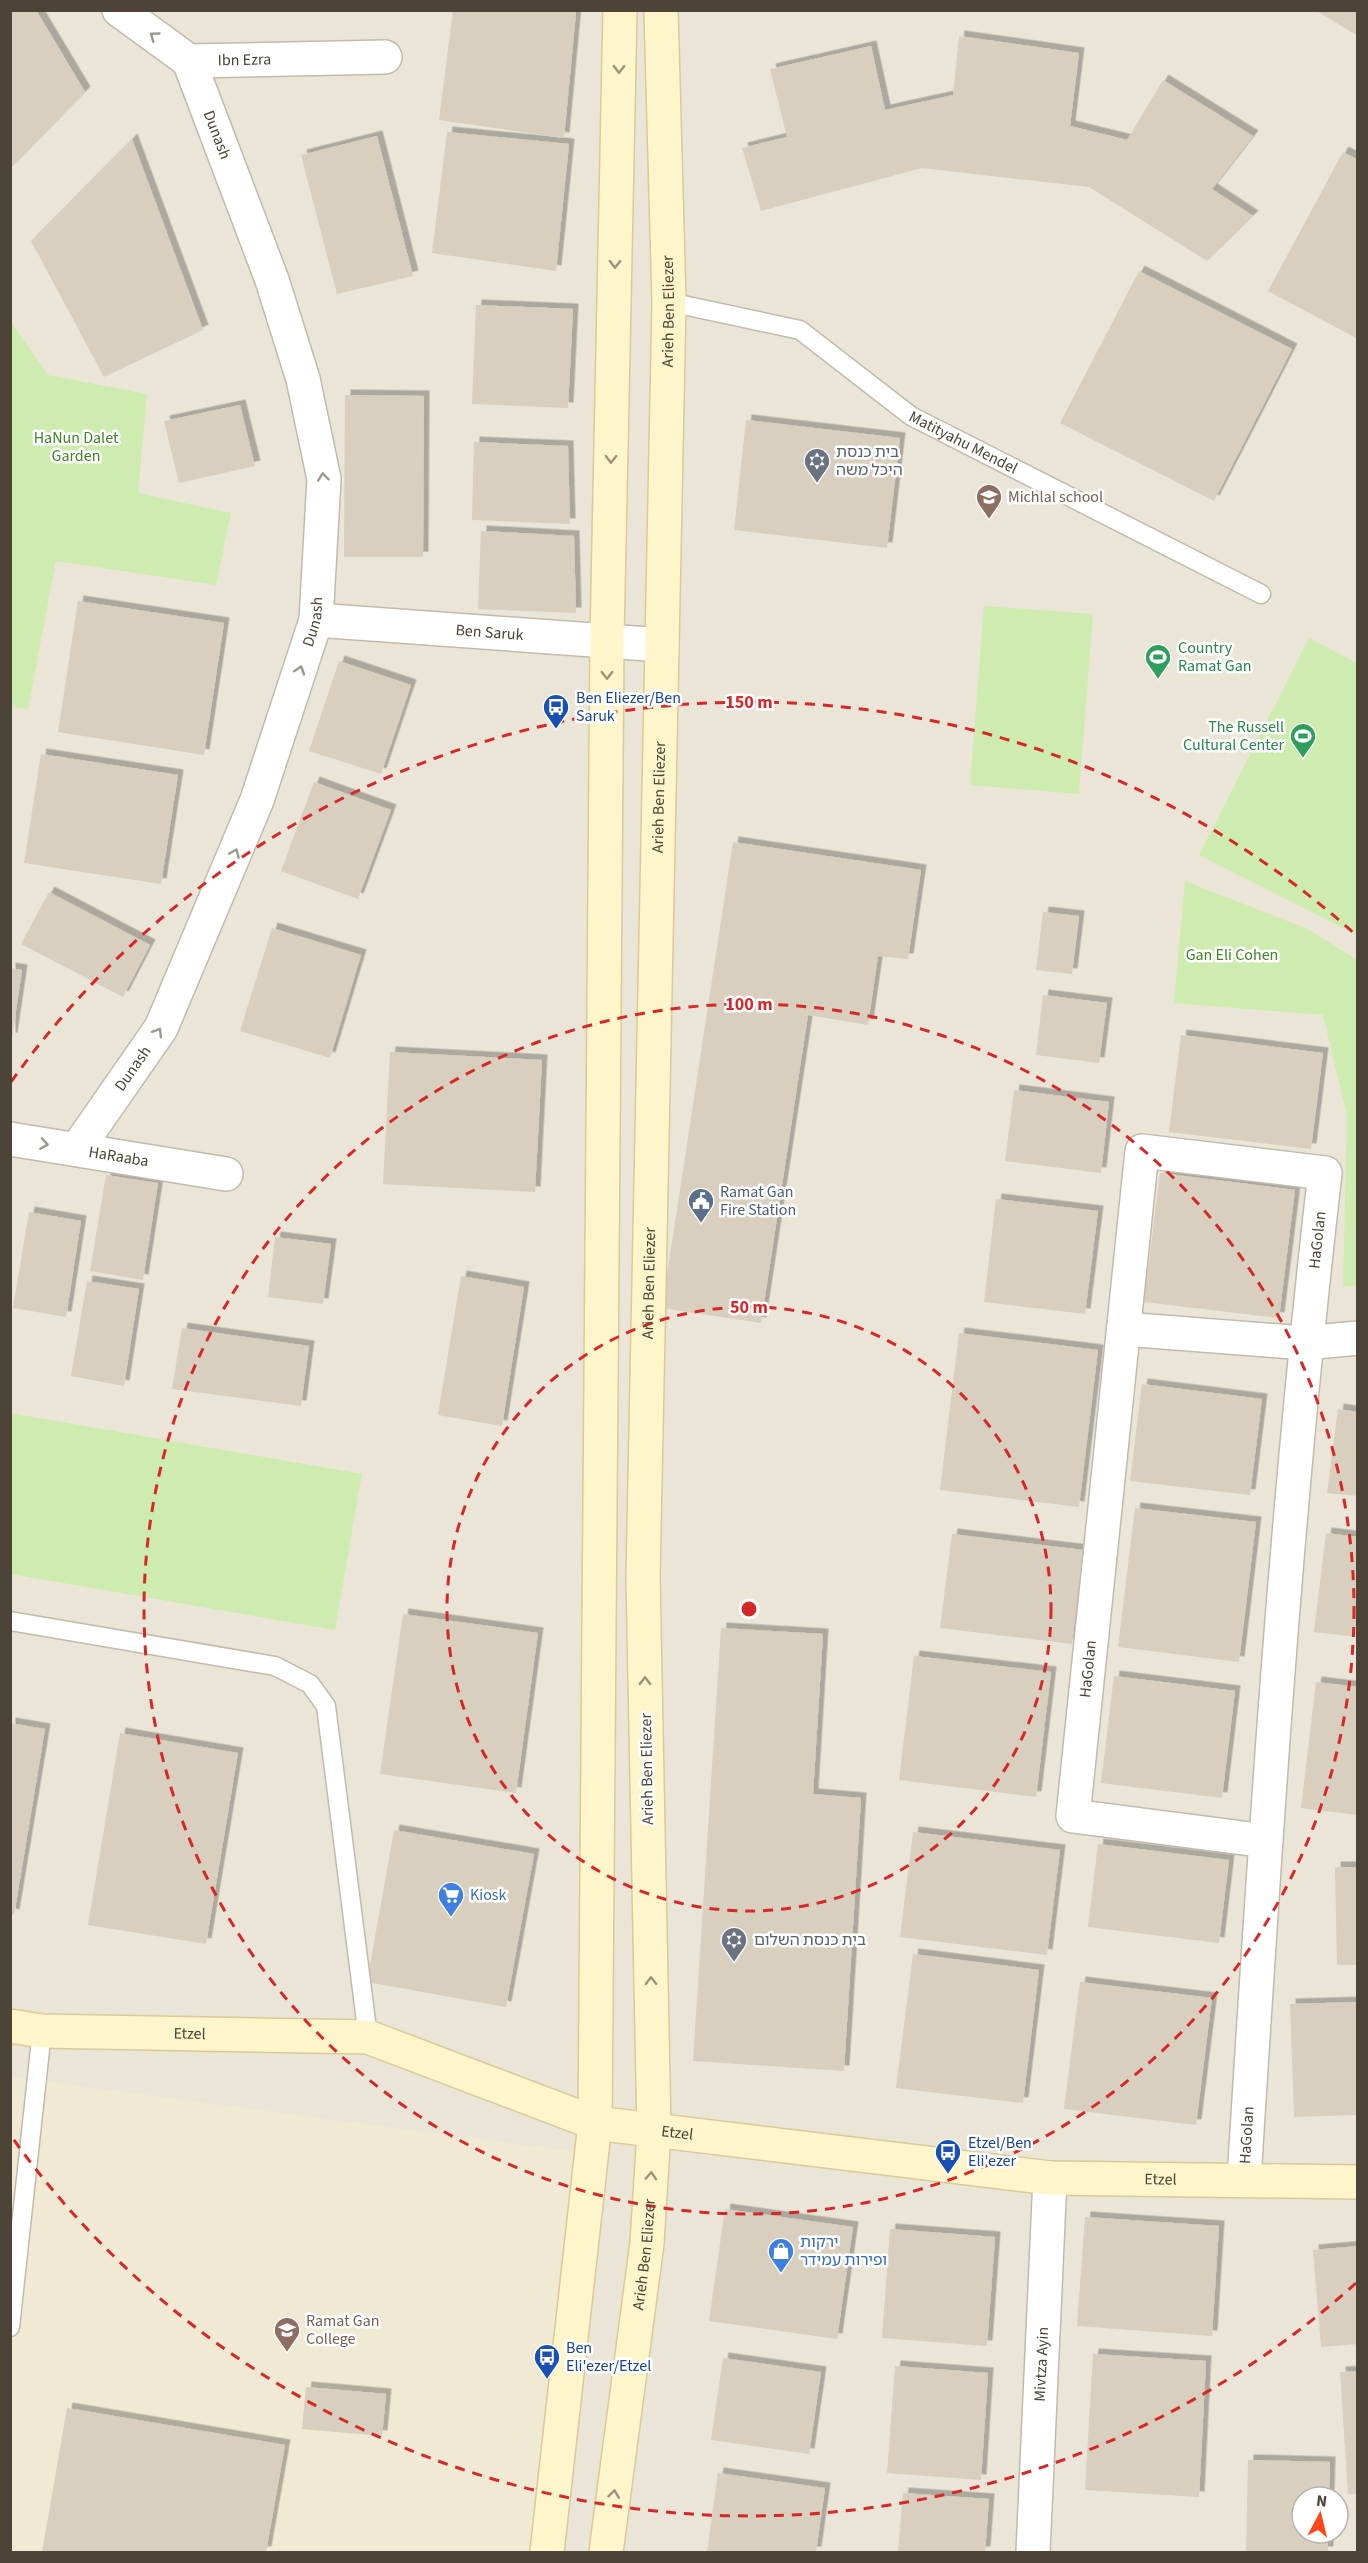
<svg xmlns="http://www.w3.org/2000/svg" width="1368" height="2563" font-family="'Source Sans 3','Noto Sans Hebrew',sans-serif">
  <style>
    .residential { fill: #eae5d7; fill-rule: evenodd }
    .education { fill: #f0e9d3 }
    .green { fill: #ceecb0 }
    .building { fill: #d8cfbe; filter: url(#shadow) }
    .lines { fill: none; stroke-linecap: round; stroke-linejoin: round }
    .lane-casing { stroke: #c2bbab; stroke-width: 21 }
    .street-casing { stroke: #c2bbab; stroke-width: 36 }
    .secondary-casing { stroke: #d9ca97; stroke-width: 36 }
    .lane { stroke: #fff; stroke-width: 18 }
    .street { stroke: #fff; stroke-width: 33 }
    .secondary { stroke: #fff5cb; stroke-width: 33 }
    .oneway { stroke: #9c9891 }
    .oneway2 { stroke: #9c947a }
    .ring { fill: none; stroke: #d62828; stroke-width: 3; stroke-dasharray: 10 8 }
    .labels { text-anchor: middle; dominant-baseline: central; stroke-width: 5; stroke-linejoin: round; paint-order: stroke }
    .street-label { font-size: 16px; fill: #4b4437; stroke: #fff }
    .park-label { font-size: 16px; fill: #438225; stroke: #fff }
    .worship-label { font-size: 16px; fill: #5b616d; stroke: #fff; text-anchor: start }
    .education-label { font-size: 16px; fill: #785e54; stroke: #fff; text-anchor: start }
    .leisure-label { font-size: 16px; fill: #27864d; stroke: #fff; text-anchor: start }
    .transit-label { font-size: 16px; fill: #164399; stroke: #fff; text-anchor: start }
    .service-label { font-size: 16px; fill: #4e5e75; stroke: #fff; text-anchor: start }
    .shop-label { font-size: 16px; fill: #366cbe; stroke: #fff; text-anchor: start }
    .centre { fill: #d62828; stroke: #fff; stroke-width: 3 }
    .ring-label { font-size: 18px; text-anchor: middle; font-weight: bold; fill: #d62828; stroke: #fff; stroke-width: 5; stroke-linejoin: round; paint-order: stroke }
  </style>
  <defs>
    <filter id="shadow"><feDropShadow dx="5.5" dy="-5.5" stdDeviation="0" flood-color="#0004"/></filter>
  </defs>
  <rect width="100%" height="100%" fill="#f6f3ea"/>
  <path class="residential" d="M11,11H1357V2552H11ZM1302,2497H1338V2533H1302Z"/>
  <path class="education" d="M11,2077L592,2154L534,2552H11Z"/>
  <g class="green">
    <path d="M10,321L48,375L147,394L138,493L231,513L216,585L56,561L28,709L10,707Z"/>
    <path d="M984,606L1093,614L1079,794L970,785Z"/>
    <path d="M1309,638L1357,663V935L1199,855Z"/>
    <path d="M1185,881L1308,929L1357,960V1286H1343L1347,1116L1323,1015L1174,1003Z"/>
    <path d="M10,1413L362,1474L335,1630L11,1574Z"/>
  </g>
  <g class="building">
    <path d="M10,10H36L85,92L10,169Z"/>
    <path d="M453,10L576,12L564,138L439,120Z"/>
    <path d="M1315,10H1358V36Z"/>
    <path d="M959,36L1079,53L1070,126L1127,140L1163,80L1253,136L1212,189L1253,216L1207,261L1089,187L922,168L761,211L742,148L787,137L770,69L871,46L885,110L953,95Z"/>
    <path d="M447,132L569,144L556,271L432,253Z"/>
    <path d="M377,136L413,276L337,294L301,155Z"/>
    <path d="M132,139L203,330L104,377L31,241Z"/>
    <path d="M1343,152L1358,160V339L1268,291Z"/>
    <path d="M1139,271L1292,349L1214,501L1060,423Z"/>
    <path d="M476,305L573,309L568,408L472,404Z"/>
    <path d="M345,395L424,396L423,557H344Z"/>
    <path d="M240,405L255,466L179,483L164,421Z"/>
    <path d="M746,420L900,438L887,548L734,530Z"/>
    <path d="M474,442L568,446L570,524L472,520Z"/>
    <path d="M481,531L574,536L576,613L478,609Z"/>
    <path d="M78,601L224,623L204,755L58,732Z"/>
    <path d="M339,661L411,685L381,774L309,751Z"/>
    <path d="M41,754L178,775L161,884L24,863Z"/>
    <path d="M314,782L391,810L358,899L281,871Z"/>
    <path d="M733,842L921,870L908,959L878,956L868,1025L808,1015L761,1323L662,1308Z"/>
    <path d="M49,892L150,945L123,997L21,944Z"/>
    <path d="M1043,912L1079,916L1072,974L1036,970Z"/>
    <path d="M272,928L361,955L330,1058L240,1031Z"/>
    <path d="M10,968L22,970L12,1038H10Z"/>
    <path d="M1043,995L1107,1003L1099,1063L1036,1055Z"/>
    <path d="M1181,1035L1323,1053L1311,1149L1169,1132Z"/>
    <path d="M390,1052L542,1060L535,1192L383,1184Z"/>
    <path d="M1014,1090L1109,1102L1101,1173L1005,1161Z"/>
    <path d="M1160,1173L1295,1190L1279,1318L1144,1302Z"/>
    <path d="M106,1175L158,1183L143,1280L90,1271Z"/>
    <path d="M996,1199L1098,1211L1085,1314L984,1302Z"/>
    <path d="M29,1212L81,1221L66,1317L13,1308Z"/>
    <path d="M275,1237L331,1244L323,1304L268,1297Z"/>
    <path d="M461,1276L524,1287L502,1426L438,1415Z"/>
    <path d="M87,1281L139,1289L124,1386L71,1376Z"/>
    <path d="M182,1328L309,1346L301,1406L172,1389Z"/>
    <path d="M959,1333L1098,1350L1079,1507L940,1490Z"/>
    <path d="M1142,1384L1262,1399L1250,1495L1130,1481Z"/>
    <path d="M1338,1409L1358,1412V1496L1327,1493Z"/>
    <path d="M1135,1508L1256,1522L1239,1662L1118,1647Z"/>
    <path d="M1326,1533L1358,1537V1637L1314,1632Z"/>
    <path d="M952,1534L1083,1550L1072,1644L940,1628Z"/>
    <path d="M403,1614L538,1633L516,1793L380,1774Z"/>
    <path d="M721,1628L823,1634L813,1794L861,1798L844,2071L693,2061Z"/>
    <path d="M914,1656L1051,1672L1036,1797L899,1780Z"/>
    <path d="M1114,1676L1235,1691L1222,1798L1101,1783Z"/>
    <path d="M1316,1682L1358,1687V1815L1301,1808Z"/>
    <path d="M10,1723L45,1729L14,1915L10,1914Z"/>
    <path d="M120,1733L238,1753L206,1944L88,1925Z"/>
    <path d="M394,1830L534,1854L506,2007L367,1982Z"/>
    <path d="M913,1832L1060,1850L1047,1955L900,1937Z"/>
    <path d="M1098,1844L1229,1860L1219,1943L1088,1927Z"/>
    <path d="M1335,1867H1358V1965H1337Z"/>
    <path d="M913,1954L1039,1970L1023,2103L896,2088Z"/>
    <path d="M1080,1982L1212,1998L1196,2125L1064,2109Z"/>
    <path d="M1358,2002V2115L1294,2117L1290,2004Z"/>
    <path d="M725,2209L853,2227L837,2339L709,2321Z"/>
    <path d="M1085,2217L1219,2226L1212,2336L1077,2326Z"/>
    <path d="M890,2229L995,2237L987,2346L882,2338Z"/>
    <path d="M1358,2246V2344L1321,2347L1313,2250Z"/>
    <path d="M1093,2354L1206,2361L1199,2497L1085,2490Z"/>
    <path d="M723,2358L821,2372L809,2454L711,2440Z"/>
    <path d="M895,2366L988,2373L981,2480L887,2473Z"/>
    <path d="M1358,2371V2494H1348L1340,2372Z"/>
    <path d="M306,2387L386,2394L382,2436L302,2429Z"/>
    <path d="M67,2408L285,2445L266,2552H42Z"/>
    <path d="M1248,2460L1330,2462L1329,2497H1302V2533H1328V2552H1246Z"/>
    <path d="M718,2473L825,2488L816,2552H707Z"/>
    <path d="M903,2493L989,2499L985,2552H898Z"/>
  </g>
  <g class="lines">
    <g class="lane-casing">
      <g id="lane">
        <path id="s1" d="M669,302L800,330L911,416L1261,594"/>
        <path d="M10,1621L275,1666L310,1684L326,1706L368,2037"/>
        <path d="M10,2327L42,2031"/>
      </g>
    </g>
    <g class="street-casing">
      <g id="street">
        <path id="s2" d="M119,10L189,61L385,57"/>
        <path id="s3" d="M316,620L662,645"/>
        <path id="s4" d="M10,1139L226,1174"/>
        <path id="s5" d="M77,1149L161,1028L257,800L316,620L324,479L303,379L272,280L189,61"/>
        <path d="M1124,1329L1305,1343L1358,1338"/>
        <path id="s6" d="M1244,2179C1265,1843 1286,1507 1325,1173L1142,1151L1073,1816L1266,1841"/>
        <path id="s7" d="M1033,2552L1050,2178"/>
      </g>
    </g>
    <g class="secondary-casing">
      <g id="secondary">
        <path id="s8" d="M10,2026L42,2031L368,2037L595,2123L1050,2178L1358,2182"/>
        <path d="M547,2552L595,2123L607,639L620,10"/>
        <path id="s9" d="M606,2552L647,2243L654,2132L643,1578L669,302L661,10"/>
      </g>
    </g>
    <use href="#lane" class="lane"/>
    <use href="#street" class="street"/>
    <use href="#secondary" class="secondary"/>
  </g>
  <defs><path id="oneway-chevron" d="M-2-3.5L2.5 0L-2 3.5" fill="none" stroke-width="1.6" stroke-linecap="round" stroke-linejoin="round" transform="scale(1.5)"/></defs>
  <g class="oneway">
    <use href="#oneway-chevron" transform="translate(154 36) rotate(-144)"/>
    <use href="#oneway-chevron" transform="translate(323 477) rotate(-96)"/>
    <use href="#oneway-chevron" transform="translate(300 670) rotate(-72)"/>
    <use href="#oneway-chevron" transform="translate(235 853) rotate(-67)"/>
    <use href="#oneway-chevron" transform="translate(158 1032) rotate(-58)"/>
    <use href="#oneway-chevron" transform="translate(44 1144) rotate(9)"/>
  </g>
  <g class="oneway2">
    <use href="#oneway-chevron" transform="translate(619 69) rotate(91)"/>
    <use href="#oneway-chevron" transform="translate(615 264) rotate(91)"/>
    <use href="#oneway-chevron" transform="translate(611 459) rotate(91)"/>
    <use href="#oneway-chevron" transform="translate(607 675) rotate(90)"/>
    <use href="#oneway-chevron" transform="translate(645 1681) rotate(-91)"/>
    <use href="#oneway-chevron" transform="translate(651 1981) rotate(-91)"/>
    <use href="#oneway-chevron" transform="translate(651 2176) rotate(-87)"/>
    <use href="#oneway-chevron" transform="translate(614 2494) rotate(-83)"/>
  </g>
  <g class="ring">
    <circle cx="749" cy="1609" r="302"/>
    <circle cx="749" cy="1609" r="605"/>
    <path d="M1356 2283A907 907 0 0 1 11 2136M11 1082A907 907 0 0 1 1356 935"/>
  </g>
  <defs>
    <g id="synagogue-pin" transform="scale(1.35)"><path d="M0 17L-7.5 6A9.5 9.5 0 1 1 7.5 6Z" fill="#6b7280" stroke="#fff"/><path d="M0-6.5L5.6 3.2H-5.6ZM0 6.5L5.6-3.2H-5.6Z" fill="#fff"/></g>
    <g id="school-pin" transform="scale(1.35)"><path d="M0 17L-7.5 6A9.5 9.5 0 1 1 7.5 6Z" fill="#8d6e63" stroke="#fff"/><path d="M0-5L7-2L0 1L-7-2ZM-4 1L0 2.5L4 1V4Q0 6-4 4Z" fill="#fff"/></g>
    <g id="stadium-pin" transform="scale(1.35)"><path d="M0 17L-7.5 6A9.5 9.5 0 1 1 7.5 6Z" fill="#2e9e5b" stroke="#fff"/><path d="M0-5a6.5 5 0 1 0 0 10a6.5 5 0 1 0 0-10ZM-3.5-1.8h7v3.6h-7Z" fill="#fff"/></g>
    <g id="bus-pin" transform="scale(1.35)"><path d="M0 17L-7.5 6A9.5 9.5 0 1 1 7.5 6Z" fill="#1a4fb4" stroke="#fff"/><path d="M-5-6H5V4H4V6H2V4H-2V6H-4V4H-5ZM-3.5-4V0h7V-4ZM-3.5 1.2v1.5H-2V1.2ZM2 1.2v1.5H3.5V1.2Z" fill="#fff"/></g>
    <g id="civic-pin" transform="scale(1.35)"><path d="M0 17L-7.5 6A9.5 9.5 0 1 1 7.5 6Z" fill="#5c6f8a" stroke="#fff"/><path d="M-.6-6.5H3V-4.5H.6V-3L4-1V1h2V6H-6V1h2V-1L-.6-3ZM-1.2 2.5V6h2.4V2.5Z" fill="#fff"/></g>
    <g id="supermarket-pin" transform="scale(1.35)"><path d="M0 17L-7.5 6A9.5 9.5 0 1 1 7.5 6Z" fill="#3f7fe0" stroke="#fff"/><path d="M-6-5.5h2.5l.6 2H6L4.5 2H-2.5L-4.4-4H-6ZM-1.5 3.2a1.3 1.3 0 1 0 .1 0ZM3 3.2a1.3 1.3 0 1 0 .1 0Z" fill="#fff"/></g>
    <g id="shop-pin" transform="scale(1.35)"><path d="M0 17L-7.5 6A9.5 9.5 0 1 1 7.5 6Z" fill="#3f7fe0" stroke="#fff"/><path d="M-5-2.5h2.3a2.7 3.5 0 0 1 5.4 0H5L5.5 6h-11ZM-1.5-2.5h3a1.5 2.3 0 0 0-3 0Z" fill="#fff"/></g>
    <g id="university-pin" transform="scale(1.35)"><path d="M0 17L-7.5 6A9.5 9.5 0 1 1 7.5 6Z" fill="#8d6e63" stroke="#fff"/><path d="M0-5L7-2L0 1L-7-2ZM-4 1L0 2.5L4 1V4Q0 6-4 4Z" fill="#fff"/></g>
  </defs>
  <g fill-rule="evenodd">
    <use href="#synagogue-pin" x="817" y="461"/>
    <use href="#school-pin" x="989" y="497"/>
    <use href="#stadium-pin" x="1158" y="657"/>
    <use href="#bus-pin" x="556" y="707"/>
    <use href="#stadium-pin" x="1303" y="736"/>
    <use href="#civic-pin" x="701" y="1201"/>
    <use href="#supermarket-pin" x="451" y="1895"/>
    <use href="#synagogue-pin" x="734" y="1940"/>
    <use href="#bus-pin" x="948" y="2152"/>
    <use href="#shop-pin" x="781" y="2251"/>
    <use href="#university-pin" x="287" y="2330"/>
    <use href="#bus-pin" x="547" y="2357"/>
  </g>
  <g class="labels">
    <g class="street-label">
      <text stroke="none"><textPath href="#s2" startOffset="142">Ibn Ezra</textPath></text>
      <text transform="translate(217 135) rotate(69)">Dunash</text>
      <text stroke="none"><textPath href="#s9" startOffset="2244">Arieh Ben Eliezer</textPath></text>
      <text stroke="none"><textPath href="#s1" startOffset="333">Matityahu Mendel</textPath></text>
      <text stroke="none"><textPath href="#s5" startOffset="582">Dunash</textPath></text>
      <text stroke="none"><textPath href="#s3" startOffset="174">Ben Saruk</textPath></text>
      <text stroke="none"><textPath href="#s9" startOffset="1758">Arieh Ben Eliezer</textPath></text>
      <text stroke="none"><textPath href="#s5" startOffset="98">Dunash</textPath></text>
      <text stroke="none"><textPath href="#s4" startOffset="110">HaRaaba</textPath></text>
      <text stroke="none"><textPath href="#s6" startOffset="942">HaGolan</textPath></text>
      <text stroke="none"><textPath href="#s9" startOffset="1272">Arieh Ben Eliezer</textPath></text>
      <text transform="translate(1088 1669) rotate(-84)">HaGolan</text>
      <text transform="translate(647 1769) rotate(-91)">Arieh Ben Eliezer</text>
      <text stroke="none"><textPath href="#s8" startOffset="180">Etzel</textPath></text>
      <text stroke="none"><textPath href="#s8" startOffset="684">Etzel</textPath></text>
      <text stroke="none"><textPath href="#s6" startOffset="44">HaGolan</textPath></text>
      <text stroke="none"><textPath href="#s8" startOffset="1170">Etzel</textPath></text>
      <text stroke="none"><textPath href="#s9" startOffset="300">Arieh Ben Eliezer</textPath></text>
      <text stroke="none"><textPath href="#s7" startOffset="188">Mivtza Ayin</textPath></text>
    </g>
    <g class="park-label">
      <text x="76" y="438">HaNun Dalet<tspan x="76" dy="18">Garden</tspan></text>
      <text x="1232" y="955">Gan Eli Cohen</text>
    </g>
    <g class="worship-label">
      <text x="836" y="452">בית כנסת<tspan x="836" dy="18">היכל משה</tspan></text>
      <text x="754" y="1940">בית כנסת השלום</text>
    </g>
    <g class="education-label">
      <text x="1008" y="497">Michlal school</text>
      <text x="306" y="2321">Ramat Gan<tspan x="306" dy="18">College</tspan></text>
    </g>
    <g class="leisure-label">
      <text x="1178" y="648">Country<tspan x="1178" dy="18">Ramat Gan</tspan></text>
      <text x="1284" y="727" text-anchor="end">The Russell<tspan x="1284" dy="18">Cultural Center</tspan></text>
    </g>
    <g class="transit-label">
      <text x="576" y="698">Ben Eliezer/Ben<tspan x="576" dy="18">Saruk</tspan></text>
      <text x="968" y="2143">Etzel/Ben<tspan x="968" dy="18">Eli'ezer</tspan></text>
      <text x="566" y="2348">Ben<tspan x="566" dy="18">Eli'ezer/Etzel</tspan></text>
    </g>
    <g class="service-label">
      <text x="720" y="1192">Ramat Gan<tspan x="720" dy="18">Fire Station</tspan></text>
    </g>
    <g class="shop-label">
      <text x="470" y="1895">Kiosk</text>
      <text x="800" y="2242">ירקות<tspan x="800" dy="18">ופירות עמידר</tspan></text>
    </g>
  </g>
  <circle cx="749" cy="1609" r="9" class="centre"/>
  <g class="ring-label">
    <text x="749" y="708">150 m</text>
    <text x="749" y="1010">100 m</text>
    <text x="749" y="1313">50 m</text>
  </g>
  <rect width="1368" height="2563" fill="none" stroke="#4b4437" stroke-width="24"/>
  <g transform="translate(1320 2515) rotate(7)"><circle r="28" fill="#ffffff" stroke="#b7b4af" stroke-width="1.5"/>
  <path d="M0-4.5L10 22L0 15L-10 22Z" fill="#ff4618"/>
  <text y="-9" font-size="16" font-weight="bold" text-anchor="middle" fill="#4b4437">N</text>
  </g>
</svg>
